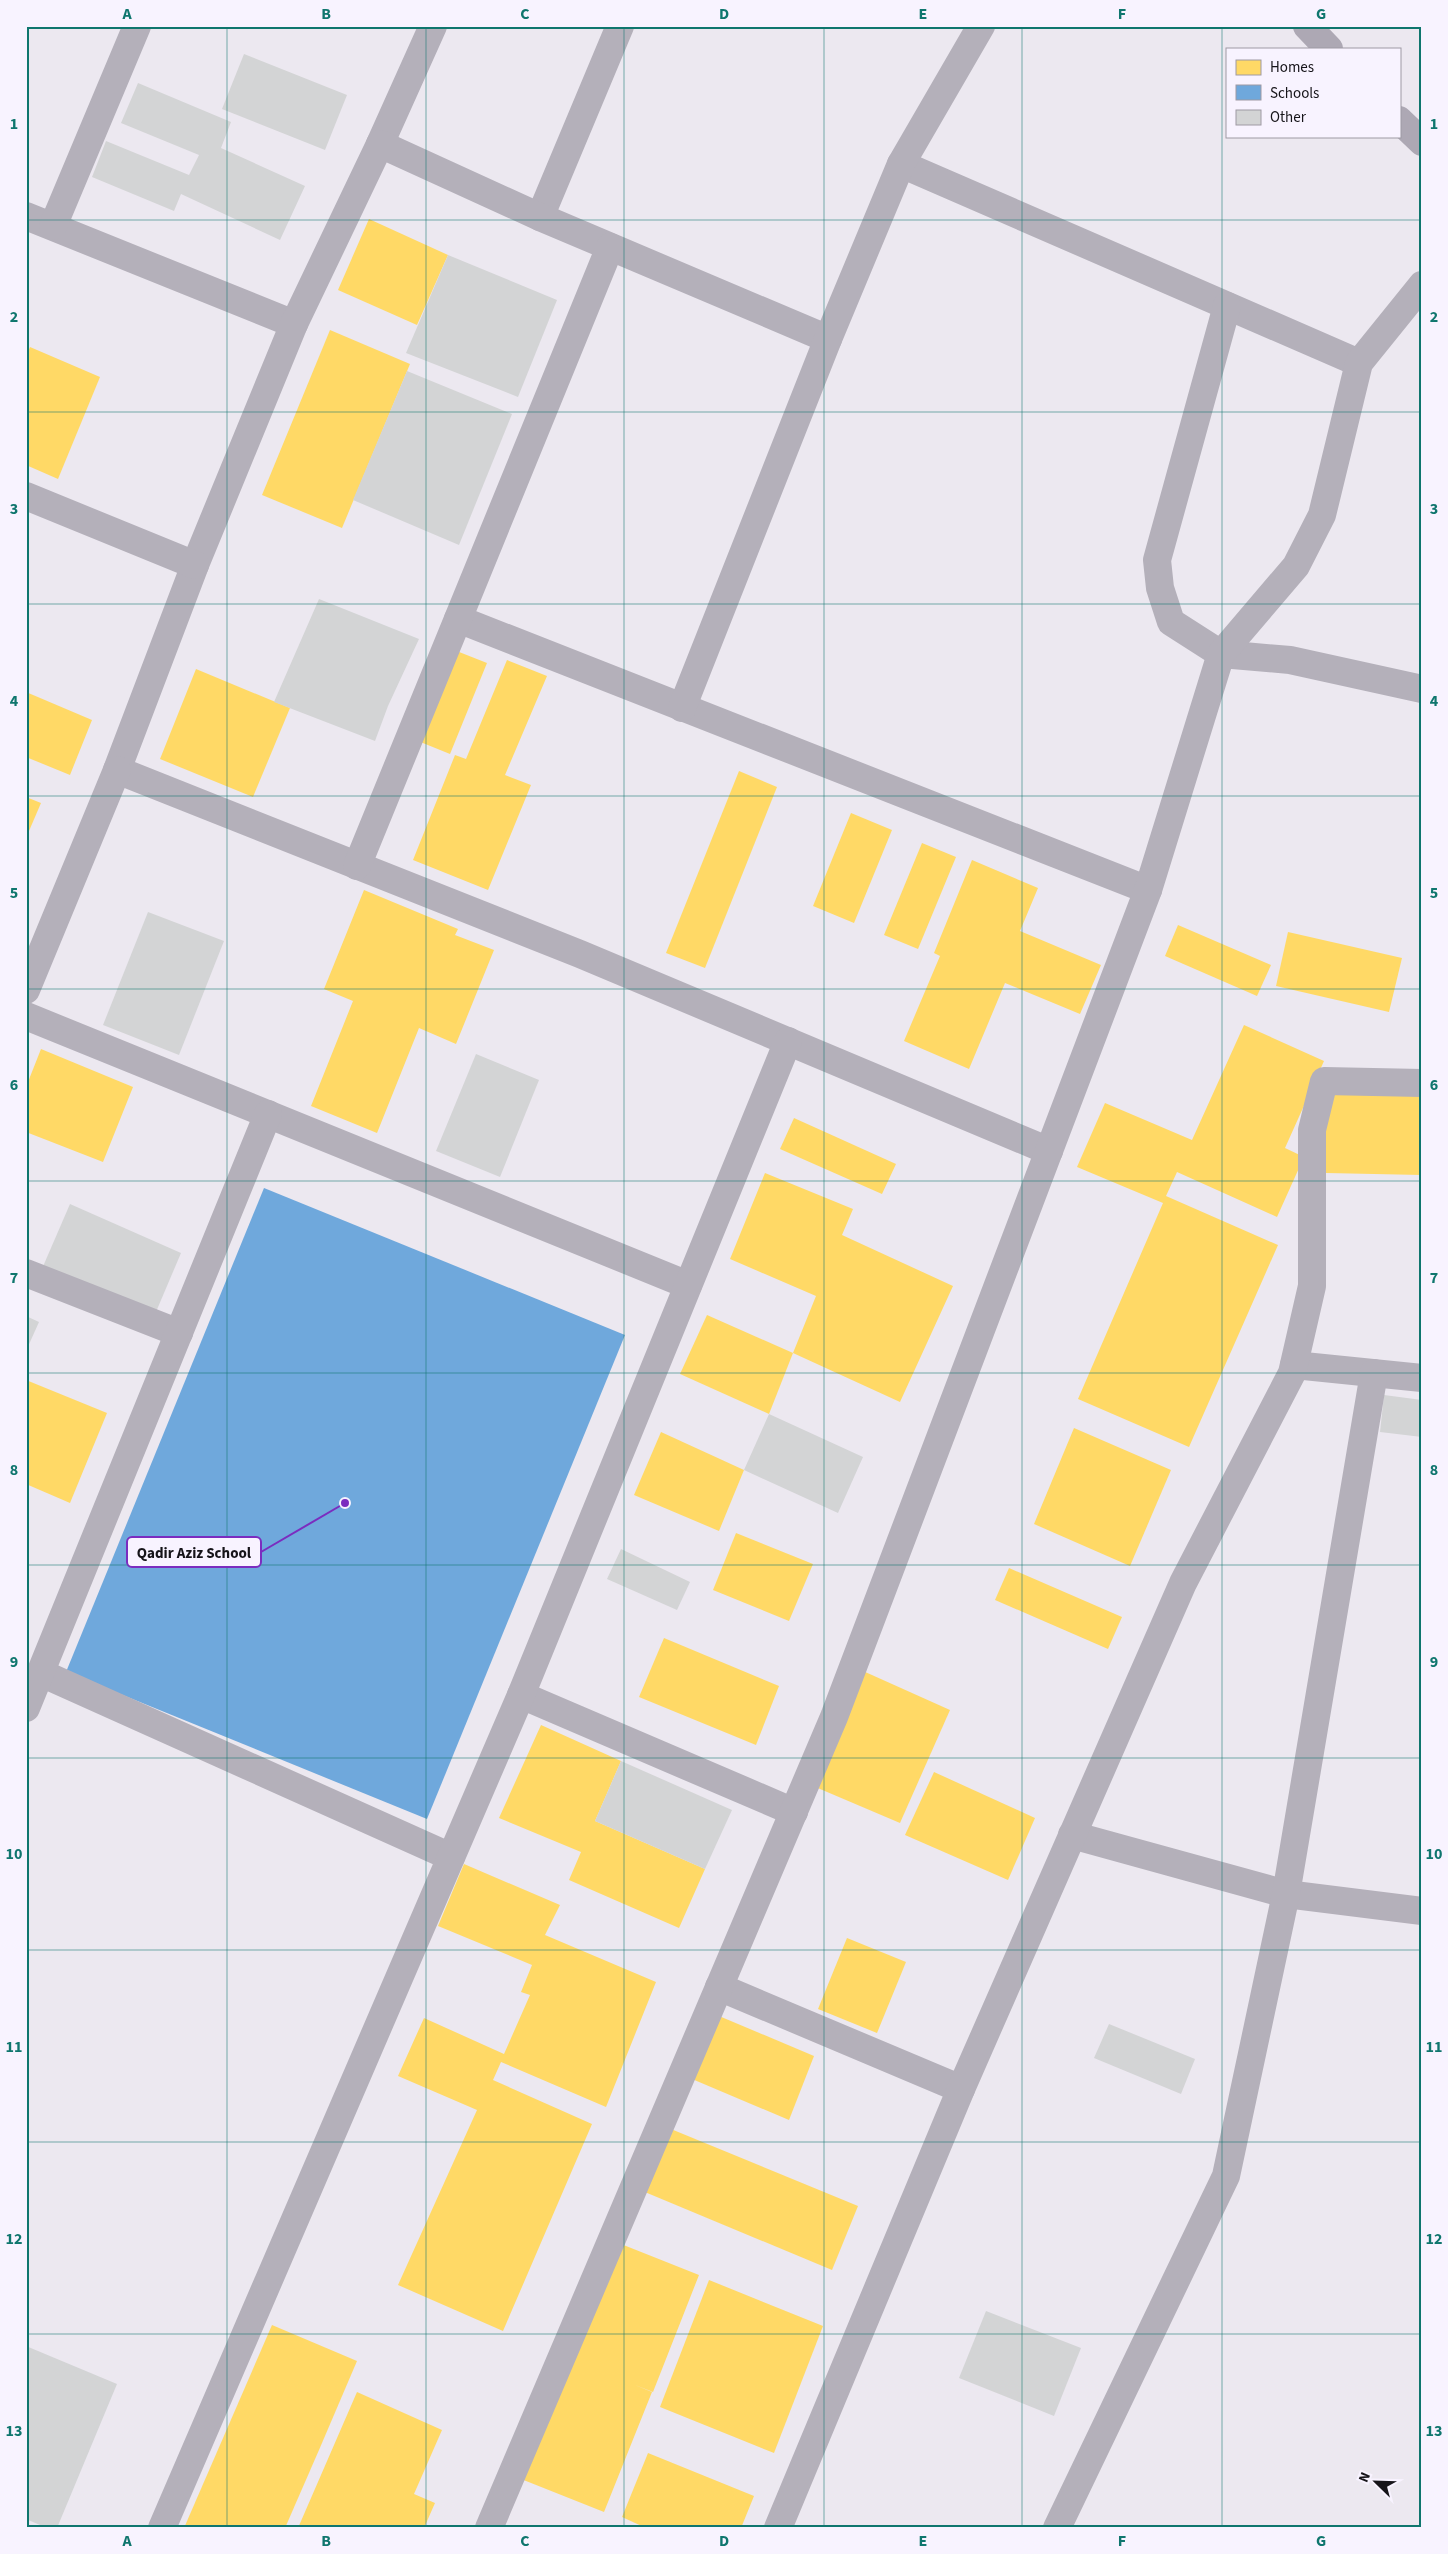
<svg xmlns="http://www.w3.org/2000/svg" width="1448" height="2554" font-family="'Source Sans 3',sans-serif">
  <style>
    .homes { fill: #ffd966 }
    .schools { fill: #6fa8dc }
    .building { fill: #d3d4d5 }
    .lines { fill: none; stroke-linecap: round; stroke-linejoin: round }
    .street { stroke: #b4b0ba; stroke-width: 28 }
    .primary { stroke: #ada8b4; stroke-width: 28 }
    .grid { fill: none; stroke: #0f766e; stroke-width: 1; stroke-opacity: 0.55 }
    .leader { fill: none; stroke: #7b2cbf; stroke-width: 2 }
    .callout-dot { fill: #7b2cbf; stroke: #f8f3ff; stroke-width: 2 }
    .callout { fill: #f8f3ff; stroke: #7b2cbf; stroke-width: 2 }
    .callout-label { font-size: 15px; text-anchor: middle; font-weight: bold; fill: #161419 }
    .neatline { fill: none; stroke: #0f766e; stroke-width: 2 }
    .grid-label { font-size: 16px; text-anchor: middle; font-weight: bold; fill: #0f766e }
  </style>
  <rect width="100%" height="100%" fill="#ece8f0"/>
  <g class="homes">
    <path d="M369,219L448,255L417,325L338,290Z"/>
    <path d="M330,330L410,364L342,528L262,495Z"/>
    <path d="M30,347L100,377L58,479L26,465V356Z"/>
    <path d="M449,648L487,663L450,754L413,739Z"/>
    <path d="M507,660L547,676L505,775L531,785L488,890L413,860L455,755L466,759Z"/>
    <path d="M196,669L290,708L253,797L160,759Z"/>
    <path d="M26,692L92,720L70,775L26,757Z"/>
    <path d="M739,771L777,787L705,968L666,953Z"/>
    <path d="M26,797L41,803L26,838Z"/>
    <path d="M851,813L892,830L854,923L813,906Z"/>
    <path d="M922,843L956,857L918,949L884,935Z"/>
    <path d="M972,860L1038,888L1020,931L1101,965L1080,1014L1005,983L969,1069L904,1041L940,956L934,953Z"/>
    <path d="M364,890L458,929L455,935L494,950L456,1044L419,1028L377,1133L311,1106L353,1001L324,989Z"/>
    <path d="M1178,925L1271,965L1257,996L1165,956Z"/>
    <path d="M1288,932L1402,958L1389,1012L1276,986Z"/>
    <path d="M1244,1025L1324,1061L1285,1148L1304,1157L1277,1217L1177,1172L1166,1196L1278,1245L1189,1447L1078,1399L1163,1203L1077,1167L1105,1103L1192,1140Z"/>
    <path d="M41,1049L133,1087L103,1162L26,1132V1087Z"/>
    <path d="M1326,1095H1422V1175L1326,1173Z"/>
    <path d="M794,1118L896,1164L882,1194L780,1149Z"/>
    <path d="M765,1173L853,1209L842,1235L953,1286L900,1402L793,1353L816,1296L730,1259Z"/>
    <path d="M707,1315L793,1353L769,1414L680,1374Z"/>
    <path d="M26,1380L107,1413L70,1503L26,1484Z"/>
    <path d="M1074,1428L1171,1470L1130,1566L1034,1524Z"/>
    <path d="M661,1432L744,1470L719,1531L634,1495Z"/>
    <path d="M736,1533L813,1564L789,1621L713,1590Z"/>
    <path d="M1009,1568L1122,1617L1108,1649L995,1600Z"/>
    <path d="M664,1638L779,1686L756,1745L639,1697Z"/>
    <path d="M863,1671L950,1710L900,1823L813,1786Z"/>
    <path d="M541,1725L621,1761L595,1821L705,1869L679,1928L569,1880L581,1852L499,1818Z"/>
    <path d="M934,1772L1035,1818L1008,1880L905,1835Z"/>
    <path d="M464,1864L560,1905L545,1935L656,1982L606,2107L501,2062L493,2080L592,2124L503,2331L398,2285L477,2110L398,2076L424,2018L504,2054L530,1995L521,1992L532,1965L438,1926Z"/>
    <path d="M847,1938L906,1962L877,2033L818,2009Z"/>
    <path d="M719,2016L814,2056L789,2120L692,2079Z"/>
    <path d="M666,2127L858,2206L832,2270L640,2190Z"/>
    <path d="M616,2242L699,2275L653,2392L635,2385L652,2392L604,2512L521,2479Z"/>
    <path d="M709,2280L823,2326L774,2453L660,2407Z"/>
    <path d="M272,2325L357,2361L319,2450L285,2528H184Z"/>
    <path d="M357,2392L442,2430L414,2494L435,2503L424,2528H298Z"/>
    <path d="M648,2453L754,2496L741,2528H646L622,2517Z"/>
  </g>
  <path class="schools" d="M264,1188L625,1335L427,1819L66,1672Z"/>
  <g class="building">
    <path d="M244,54L347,95L325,150L222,109Z"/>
    <path d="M138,83L231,122L221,148L305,186L280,240L181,194L174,211L92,177L106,141L189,175L199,155L121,123Z"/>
    <path d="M448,255L557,300L518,397L406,353Z"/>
    <path d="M407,371L512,414L459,545L353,500Z"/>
    <path d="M319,599L419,639L388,706L375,741L274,702Z"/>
    <path d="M148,912L224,941L179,1055L103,1025Z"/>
    <path d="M476,1054L539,1080L500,1177L436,1151Z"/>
    <path d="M70,1204L181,1253L150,1326L38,1278Z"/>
    <path d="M26,1316L39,1322L26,1351Z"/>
    <path d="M1384,1395L1422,1400V1437L1380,1432Z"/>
    <path d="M769,1414L863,1457L838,1513L744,1470Z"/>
    <path d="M621,1549L690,1582L677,1610L607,1579Z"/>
    <path d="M621,1761L732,1810L705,1869L595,1821Z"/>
    <path d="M1109,2024L1195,2059L1181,2094L1094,2058Z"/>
    <path d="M986,2311L1081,2348L1054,2416L959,2378Z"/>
    <path d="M26,2346L117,2384L57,2528H47L26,2519Z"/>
  </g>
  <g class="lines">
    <g class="street">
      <path d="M380,144L433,26"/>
      <path d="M901,164L1359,363"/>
      <path d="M26,216L294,324"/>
      <path d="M540,217L620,26"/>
      <path d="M53,226L137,26"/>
      <path d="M1227,306L1157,560L1160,588L1171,622L1221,654L1290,660L1422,689"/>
      <path d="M828,339L540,217L380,144L294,324L195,565L117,770L580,954L1049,1151"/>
      <path d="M26,496L195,565"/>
      <path d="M458,619L1148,890"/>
      <path d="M682,708L828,339L901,164L981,26"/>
      <path d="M357,866L610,247"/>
      <path d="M26,990L117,770"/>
      <path d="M26,1016L688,1285"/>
      <path d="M26,1273L179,1333"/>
      <path d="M1294,1365L1422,1378"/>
      <path d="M41,1673L451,1857"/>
      <path d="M521,1695L794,1812"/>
      <path d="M26,1708L268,1114"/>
      <path d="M1072,1835L1286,1894L1422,1911"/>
      <path d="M719,1987L961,2089"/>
      <path d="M162,2528L521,1695L788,1041"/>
      <path d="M489,2528L834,1717L1148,890L1221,654L1296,566L1322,515L1359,363L1422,285"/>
      <path d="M778,2528L961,2089L1183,1583L1292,1373L1312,1286V1130L1324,1081L1422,1083"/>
      <path d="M1057,2528L1226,2176L1286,1894L1374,1373"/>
    </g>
    <g class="primary">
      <path d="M1307,26L1329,49"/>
      <path d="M1399,120L1422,142"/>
    </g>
  </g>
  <path class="grid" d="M227,26V2528M426,26V2528M624,26V2528M824,26V2528M1022,26V2528M1222,26V2528M26,220H1422M26,412H1422M26,604H1422M26,796H1422M26,989H1422M26,1181H1422M26,1373H1422M26,1565H1422M26,1758H1422M26,1950H1422M26,2142H1422M26,2334H1422"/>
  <path class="leader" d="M345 1503L261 1552"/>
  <circle class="callout-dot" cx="345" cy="1503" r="5"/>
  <rect class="callout" x="127" y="1537" width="134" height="30" rx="5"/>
  <g class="callout-label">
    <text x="194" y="1558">Qadir Aziz School</text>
  </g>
  <rect width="1448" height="2554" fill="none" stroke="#f8f3ff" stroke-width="55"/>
  <rect x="1226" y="48" width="175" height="90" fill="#f8f3ff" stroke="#9e9aa3"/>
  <rect x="1236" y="60" width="25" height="15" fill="#ffd966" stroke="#9e9aa3"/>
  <text x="1270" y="72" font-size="15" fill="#161419">Homes</text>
  <rect x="1236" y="85" width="25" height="15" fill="#6fa8dc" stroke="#9e9aa3"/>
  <text x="1270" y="98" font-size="15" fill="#161419">Schools</text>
  <rect x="1236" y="110" width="25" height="15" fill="#d3d4d5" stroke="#9e9aa3"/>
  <text x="1270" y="122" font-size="15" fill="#161419">Other</text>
  <g transform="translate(1376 2482) rotate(293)" stroke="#f8f3ff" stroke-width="4" paint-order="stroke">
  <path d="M0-4L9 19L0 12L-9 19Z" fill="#161419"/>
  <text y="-8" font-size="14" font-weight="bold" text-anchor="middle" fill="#161419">N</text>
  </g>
  <rect x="28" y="28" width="1392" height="2498" class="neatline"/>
  <g class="grid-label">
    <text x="127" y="19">A</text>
    <text x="326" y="19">B</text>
    <text x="525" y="19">C</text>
    <text x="724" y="19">D</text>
    <text x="923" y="19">E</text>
    <text x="1122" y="19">F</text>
    <text x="1321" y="19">G</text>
    <text x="14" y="129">1</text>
    <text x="1434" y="129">1</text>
    <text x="14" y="322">2</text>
    <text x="1434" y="322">2</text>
    <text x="14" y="514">3</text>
    <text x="1434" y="514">3</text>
    <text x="14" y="706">4</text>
    <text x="1434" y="706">4</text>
    <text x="14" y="898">5</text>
    <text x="1434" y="898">5</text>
    <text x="14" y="1090">6</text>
    <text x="1434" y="1090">6</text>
    <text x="14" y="1283">7</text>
    <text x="1434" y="1283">7</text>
    <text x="14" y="1475">8</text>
    <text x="1434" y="1475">8</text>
    <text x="14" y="1667">9</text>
    <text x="1434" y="1667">9</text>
    <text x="14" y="1859">10</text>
    <text x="1434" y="1859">10</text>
    <text x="14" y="2052">11</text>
    <text x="1434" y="2052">11</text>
    <text x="14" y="2244">12</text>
    <text x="1434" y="2244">12</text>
    <text x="14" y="2436">13</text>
    <text x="1434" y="2436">13</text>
    <text x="127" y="2546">A</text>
    <text x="326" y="2546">B</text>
    <text x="525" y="2546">C</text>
    <text x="724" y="2546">D</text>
    <text x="923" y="2546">E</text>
    <text x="1122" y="2546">F</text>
    <text x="1321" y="2546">G</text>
  </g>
</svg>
